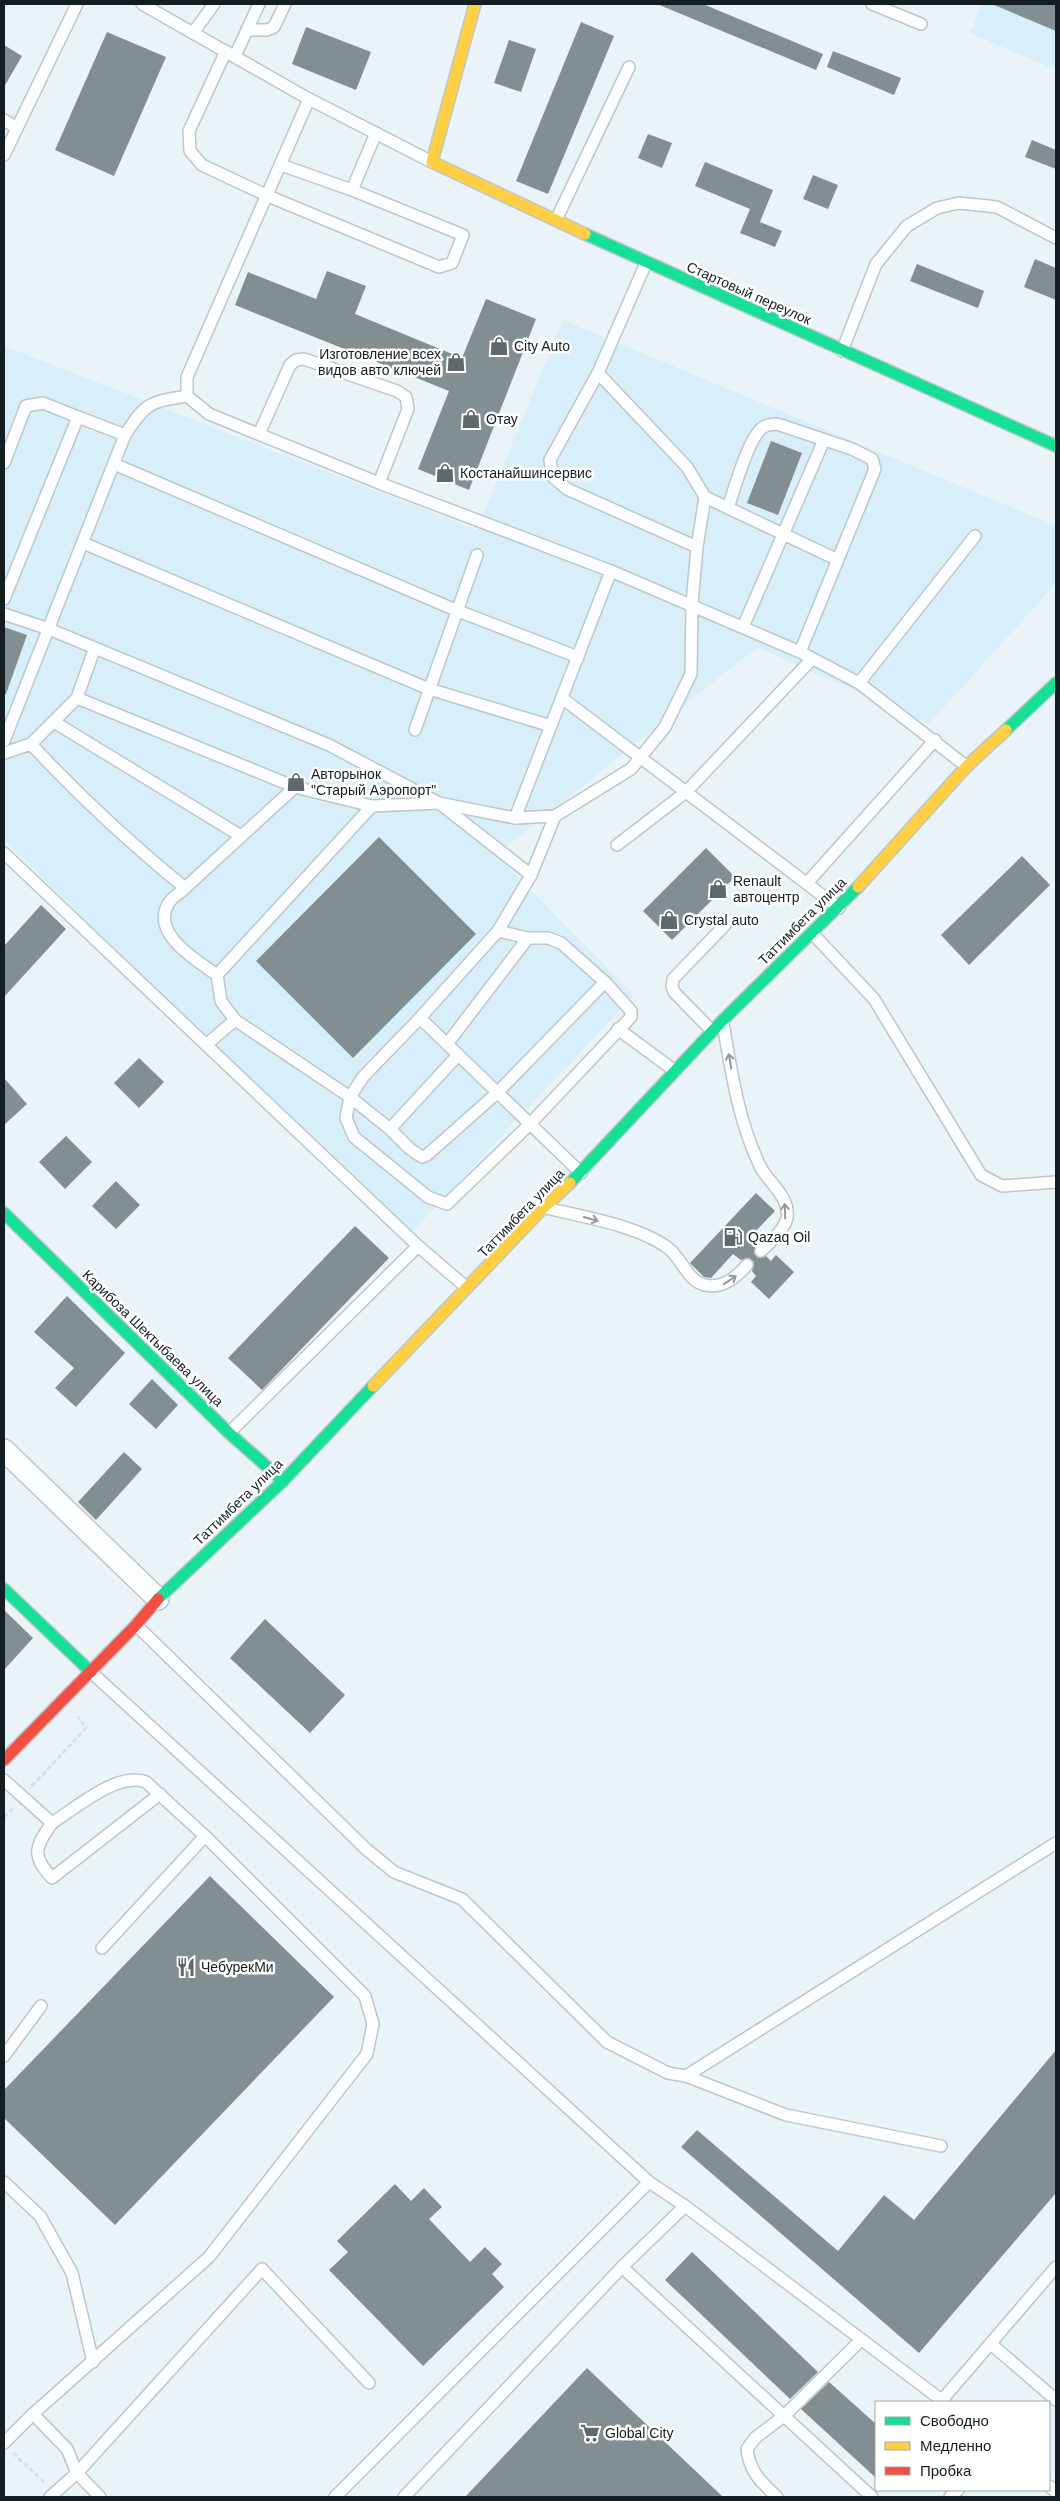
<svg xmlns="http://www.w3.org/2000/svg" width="1060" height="2501" font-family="Arial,sans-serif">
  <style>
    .built { fill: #d8effa }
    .building { fill: #828f92 }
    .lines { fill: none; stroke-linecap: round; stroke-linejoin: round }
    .lane-casing { stroke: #bdc6ca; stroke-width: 14 }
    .street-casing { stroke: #bdc6ca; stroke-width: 24 }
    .fast-casing { stroke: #bdc6ca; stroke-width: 14 }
    .slow-casing { stroke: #bdc6ca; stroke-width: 14 }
    .jam-casing { stroke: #bdc6ca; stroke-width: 14 }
    .path { stroke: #dcdfe0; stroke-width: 3; stroke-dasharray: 5 2.5; stroke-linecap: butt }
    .lane { stroke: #fcfdfe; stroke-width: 11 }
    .street { stroke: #fcfdfe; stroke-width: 21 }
    .fast { stroke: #16e098; stroke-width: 11 }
    .slow { stroke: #ffcf43; stroke-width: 11 }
    .jam { stroke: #f24e42; stroke-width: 11 }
    .oneway { stroke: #94989b }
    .labels { text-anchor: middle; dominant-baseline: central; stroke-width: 5; stroke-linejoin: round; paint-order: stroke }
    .street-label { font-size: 14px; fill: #141d22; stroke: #fff }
    .poi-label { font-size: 14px; fill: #141d22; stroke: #fff; text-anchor: start }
  </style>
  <rect width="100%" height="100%" fill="#eaf3f7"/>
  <g class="built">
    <path d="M982,4H1056V70L970,33Z"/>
    <path d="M563,320L1056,526V583L929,724L757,647L496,855L634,995L408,1236L4,840V346L477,530Z"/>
  </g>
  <g class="building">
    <path d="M657,4H703L823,54L816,70Z"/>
    <path d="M992,4H1056V31Z"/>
    <path d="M581,22L614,36L548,194L516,181Z"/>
    <path d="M306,27L371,52L356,90L292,64Z"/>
    <path d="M107,32L166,57L114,176L55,150Z"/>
    <path d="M509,40L536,49L521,92L494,83Z"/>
    <path d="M4,45L22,56L4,87Z"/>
    <path d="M833,51L901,78L894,95L827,67Z"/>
    <path d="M648,134L672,143L662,168L638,158Z"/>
    <path d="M1032,140L1056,150V169L1025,157Z"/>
    <path d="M705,162L773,190L760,222L782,231L775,247L740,233L750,209L695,186Z"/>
    <path d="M813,175L838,185L828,209L803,199Z"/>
    <path d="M1035,259L1056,268V300L1024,287Z"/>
    <path d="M917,264L984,291L978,308L910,281Z"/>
    <path d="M327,271L366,286L355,314L462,358L486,299L536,319L469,490L418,469L449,391L235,305L248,272L316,299Z"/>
    <path d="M771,441L802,453L778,515L747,503Z"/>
    <path d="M4,627L27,635L6,694H4Z"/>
    <path d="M379,837L476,934L353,1058L256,961Z"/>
    <path d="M706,848L735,877L672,940L643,911Z"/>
    <path d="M1022,856L1050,885L969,965L941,935Z"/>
    <path d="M41,905L66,929L4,997V946Z"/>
    <path d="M139,1058L164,1082L139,1108L114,1083Z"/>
    <path d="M4,1078L27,1104L4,1125Z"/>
    <path d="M66,1136L92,1162L65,1189L39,1162Z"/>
    <path d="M116,1181L140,1205L116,1229L92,1206Z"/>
    <path d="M756,1193L775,1211L748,1239L756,1246L754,1253L758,1258L766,1256L771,1261L776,1255L794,1272L769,1299L751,1282L756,1276L752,1271L754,1262L749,1258L741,1260L733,1254L711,1278L704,1277L690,1263Z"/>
    <path d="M355,1226L389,1258L262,1390L228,1358Z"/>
    <path d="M67,1296L125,1353L76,1407L55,1388L74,1368L34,1332Z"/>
    <path d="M152,1379L178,1405L156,1429L129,1404Z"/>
    <path d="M124,1452L142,1469L96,1520L78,1502Z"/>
    <path d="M4,1610L33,1638L4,1670Z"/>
    <path d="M265,1619L345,1695L310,1733L230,1658Z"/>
    <path d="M210,1876L334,1997L115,2225L4,2118V2090Z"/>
    <path d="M1056,2050V2193L919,2353L681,2147L697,2130L838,2251L884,2195L914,2220Z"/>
    <path d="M395,2184L411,2201L424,2188L442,2207L429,2219L470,2262L485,2247L502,2264L492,2274L504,2287L423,2366L329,2270L348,2252L337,2241Z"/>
    <path d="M692,2252L818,2372L790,2399L665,2280Z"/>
    <path d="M587,2368L723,2497H465Z"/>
    <path d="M829,2382L876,2424V2478L801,2409Z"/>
  </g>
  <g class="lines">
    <g class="lane-casing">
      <g id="lane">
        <path d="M142,4L309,99L432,162"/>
        <path d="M872,4L921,24"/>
        <path d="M247,30H267L274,27L285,4"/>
        <path d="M193,33L214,4"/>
        <path d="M226,51L189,131L190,151L202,165L268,196L439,267L452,263L463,235L352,190L281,165"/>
        <path d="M235,56L259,4"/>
        <path d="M309,99L187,377V396L209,414L379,483L611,571L800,652L859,683L966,766"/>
        <path d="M4,120L17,128"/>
        <path d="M4,155L77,4"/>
        <path d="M352,190L376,133"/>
        <path d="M556,220L629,67"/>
        <path d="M842,351L876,264L907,226L937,208L959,203L997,207L1056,238"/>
        <path d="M598,373L550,460L553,477L567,489L697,547"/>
        <path d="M259,434L290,365L296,360L304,359L397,391L406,397L408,409L379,483"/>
        <path d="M4,463L26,406L43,403L78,417"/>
        <path d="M114,464L458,611L578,657"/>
        <path d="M705,497L838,560"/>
        <path d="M728,508C734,490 748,439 762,428C766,425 772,424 777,424L852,449L872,459L875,469L800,652"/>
        <path d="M83,543L429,689L551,726"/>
        <path d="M4,599L78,417L125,435C146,402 150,402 187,396"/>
        <path d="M4,614L49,629L329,745L439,803L531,875"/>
        <path d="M743,627L824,440"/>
        <path d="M859,683L975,536"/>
        <path d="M77,698L295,787L372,806L439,803L515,818L555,816L631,769L665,727L691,674L692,604L697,547L705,497L687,467L598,373L646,263"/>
        <path d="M562,698L839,908"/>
        <path d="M54,722L241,836"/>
        <path d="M415,730L477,555"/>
        <path d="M4,741L125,435"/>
        <path d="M31,744L77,698L94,650"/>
        <path d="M4,753L31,744C79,796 130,843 185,888C180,893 171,898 168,904C151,935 198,961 217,975L221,1001L235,1020L350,1097L363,1077L420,1018L498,931L531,875L555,816"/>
        <path d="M515,818L611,571"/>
        <path d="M617,845L686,792L812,659"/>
        <path d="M4,853L418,1246L467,1288"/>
        <path d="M807,883L935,740"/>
        <path d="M185,888L295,787"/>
        <path d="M813,934L874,999L981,1175L1002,1186L1056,1182"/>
        <path d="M217,975L372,806"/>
        <path d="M420,1018L581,1173"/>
        <path d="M723,1023C731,1071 739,1124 761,1168C770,1184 790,1197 787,1218C784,1230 770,1243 761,1251"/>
        <path d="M618,1029L675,1071"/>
        <path d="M712,1031L674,992L672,987L673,979L725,925"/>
        <path d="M207,1044L235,1020"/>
        <path d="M447,1044L528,938"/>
        <path d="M458,1055L390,1129L350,1097L346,1118L354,1137L428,1197L447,1204L530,1124L631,1017V1011L605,982L561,943L548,938H528L498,931"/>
        <path d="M390,1129L410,1149L422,1157L427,1155L497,1093L605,982"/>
        <path d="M546,1208C581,1216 639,1226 668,1248C681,1257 688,1282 705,1285C722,1289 736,1278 747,1265"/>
        <path d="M229,1433L418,1246"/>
        <path d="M136,1625L366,1849L394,1872L462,1899L607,2042L668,2073L686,2076L1056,1843"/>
        <path d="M91,1672L649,2182L685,2206L944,2402"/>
        <path d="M4,1780L52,1823C76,1808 118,1771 146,1782L205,1836L365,1996L373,2024L367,2054L209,2257L33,2414L4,2443"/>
        <path d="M52,1823C35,1847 31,1855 52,1878L160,1794"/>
        <path d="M102,1948L205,1836"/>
        <path d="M4,2056L41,2006"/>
        <path d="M686,2076L786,2115L941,2146"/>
        <path d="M4,2182L40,2216L72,2273L93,2362"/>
        <path d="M622,2267L872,2497"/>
        <path d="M991,2344L1056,2400"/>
        <path d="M942,2400L1056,2267"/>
        <path d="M33,2414L67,2449L77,2473L100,2497"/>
        <path d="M1049,2486L1056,2492"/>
        <path d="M50,2497L77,2473L262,2269L369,2383"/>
        <path d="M335,2497L649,2182"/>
        <path d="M404,2497L622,2267L685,2206"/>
        <path d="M777,2497C761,2482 749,2471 747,2449L755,2438L784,2416L860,2341"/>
        <path d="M950,2497L958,2490"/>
      </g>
    </g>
    <g class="street-casing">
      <path id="street" d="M4,1450L158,1599"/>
    </g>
    <g class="fast-casing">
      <g id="fast">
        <path d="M585,234L1056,446"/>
        <path d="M1006,730L1056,683"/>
        <path d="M570,1183L723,1020L858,887"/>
        <path d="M4,1213L229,1433L283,1481"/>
        <path d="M4,1589L91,1672"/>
        <path d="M158,1599L283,1481L373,1386"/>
      </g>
    </g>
    <g class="slow-casing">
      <g id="slow">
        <path d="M475,4L432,162L585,234"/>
        <path d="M858,887L966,767L1006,730"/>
        <path d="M373,1386L544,1207L570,1183"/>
      </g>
    </g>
    <g class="jam-casing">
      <path id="jam" d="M4,1760L136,1625L158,1599"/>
    </g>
    <g class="path">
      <path d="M32,1786L86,1728L78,1717"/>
      <path d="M4,1817L13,1808"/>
      <path d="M13,2453L45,2483"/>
    </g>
    <use href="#lane" class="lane"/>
    <use href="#street" class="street"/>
    <use href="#fast" class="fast"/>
    <use href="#slow" class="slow"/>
    <use href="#jam" class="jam"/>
  </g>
  <defs><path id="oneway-shaft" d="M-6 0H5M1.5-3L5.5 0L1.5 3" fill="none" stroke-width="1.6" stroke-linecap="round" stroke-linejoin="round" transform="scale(1.25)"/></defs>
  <g class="oneway">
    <use href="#oneway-shaft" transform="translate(730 1061) rotate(-100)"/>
    <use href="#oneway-shaft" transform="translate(785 1211) rotate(-92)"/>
    <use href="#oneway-shaft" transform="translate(591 1219) rotate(16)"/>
    <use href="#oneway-shaft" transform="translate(730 1280) rotate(-34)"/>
  </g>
  <defs>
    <g id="shop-bare" transform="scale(1.5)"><path d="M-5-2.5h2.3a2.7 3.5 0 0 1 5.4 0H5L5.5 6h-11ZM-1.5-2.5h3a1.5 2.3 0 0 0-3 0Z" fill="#5f686d" stroke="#fff" stroke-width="2.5" paint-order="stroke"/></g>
    <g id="fuel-bare" transform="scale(1.5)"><path d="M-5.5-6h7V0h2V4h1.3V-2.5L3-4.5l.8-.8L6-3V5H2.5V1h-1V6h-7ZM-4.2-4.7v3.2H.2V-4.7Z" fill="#5f686d" stroke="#fff" stroke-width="2.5" paint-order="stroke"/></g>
    <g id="restaurant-bare" transform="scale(1.5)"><path d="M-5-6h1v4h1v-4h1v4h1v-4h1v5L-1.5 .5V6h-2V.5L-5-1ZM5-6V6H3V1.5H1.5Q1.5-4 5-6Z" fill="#5f686d" stroke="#fff" stroke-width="2.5" paint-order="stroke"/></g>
    <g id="supermarket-bare" transform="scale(1.5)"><path d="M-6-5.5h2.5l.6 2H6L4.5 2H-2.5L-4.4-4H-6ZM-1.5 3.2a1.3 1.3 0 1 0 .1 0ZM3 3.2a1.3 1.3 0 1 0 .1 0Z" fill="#5f686d" stroke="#fff" stroke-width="2.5" paint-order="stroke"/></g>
  </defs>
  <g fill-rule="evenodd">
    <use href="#shop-bare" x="499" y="346"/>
    <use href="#shop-bare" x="456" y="362"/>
    <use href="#shop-bare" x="471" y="419"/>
    <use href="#shop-bare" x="445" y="473"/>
    <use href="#shop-bare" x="296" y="782"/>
    <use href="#shop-bare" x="718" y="889"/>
    <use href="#shop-bare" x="669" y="920"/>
    <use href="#fuel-bare" x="733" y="1237"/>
    <use href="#restaurant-bare" x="186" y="1967"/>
    <use href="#supermarket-bare" x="590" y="2433"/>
  </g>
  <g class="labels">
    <g class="street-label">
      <text transform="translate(749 293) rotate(24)">Стартовый переулок</text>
      <text transform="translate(802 921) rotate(-45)">Таттимбета улица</text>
      <text transform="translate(521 1213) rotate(-46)">Таттимбета улица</text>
      <text transform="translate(153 1338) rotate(44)">Карибоза Шектыбаева улица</text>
      <text transform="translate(238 1502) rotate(-44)">Таттимбета улица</text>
    </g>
    <g class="poi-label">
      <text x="514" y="346">City Auto</text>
      <text x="441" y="354" text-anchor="end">Изготовление всех<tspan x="441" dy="16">видов авто ключей</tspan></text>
      <text x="486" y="419">Отау</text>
      <text x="460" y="473">Костанайшинсервис</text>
      <text x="311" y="774">Авторынок<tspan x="311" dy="16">"Старый Аэропорт"</tspan></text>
      <text x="733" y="881">Renault<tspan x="733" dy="16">автоцентр</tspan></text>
      <text x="684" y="920">Crystal auto</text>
      <text x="748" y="1237">Qazaq Oil</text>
      <text x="201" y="1967">ЧебурекМи</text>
      <text x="605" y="2433">Global City</text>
    </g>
  </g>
  <rect width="1060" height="2501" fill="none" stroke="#141d22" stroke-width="10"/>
  <rect x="875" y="2401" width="175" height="90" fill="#ffffff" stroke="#a1a5a7"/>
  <rect x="885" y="2417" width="25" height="8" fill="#16e098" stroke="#a1a5a7"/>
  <text x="920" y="2426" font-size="15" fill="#141d22">Свободно</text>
  <rect x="885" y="2442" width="25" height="8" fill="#ffcf43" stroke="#a1a5a7"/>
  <text x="920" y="2451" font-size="15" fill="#141d22">Медленно</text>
  <rect x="885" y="2467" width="25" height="8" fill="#f24e42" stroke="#a1a5a7"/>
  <text x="920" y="2476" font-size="15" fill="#141d22">Пробка</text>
</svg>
